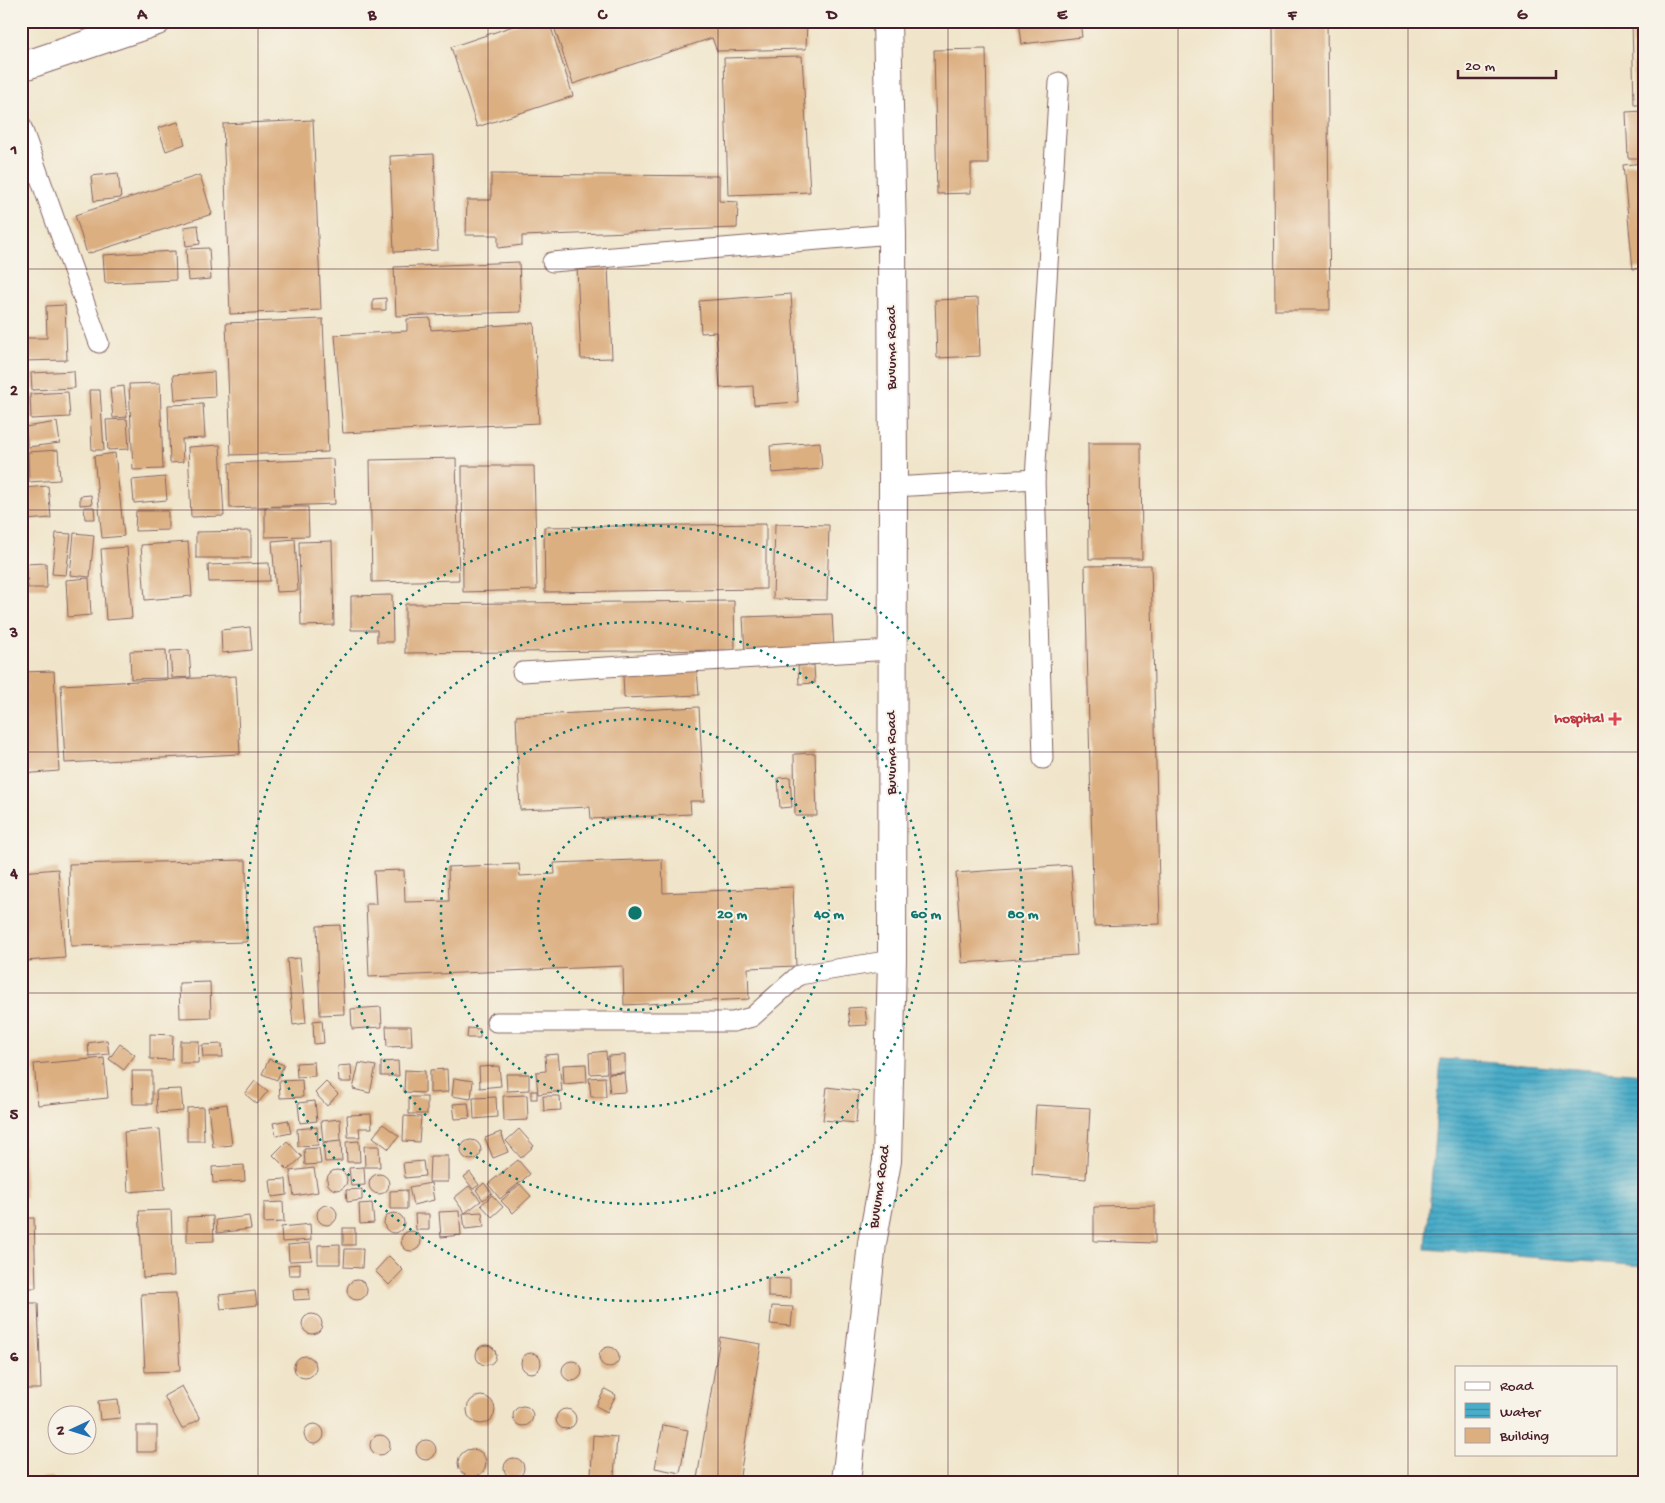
<svg xmlns="http://www.w3.org/2000/svg" width="1665" height="1503" font-family="'Gochi Hand',sans-serif">
  <style>
    .water { fill: url(#water-rules); stroke: #4a667a }
    .building { fill: #dcaf81 }
    .lines { fill: none; stroke-linecap: round; stroke-linejoin: round }
    .service-casing { stroke: #846463; stroke-width: 21 }
    .minor-casing { stroke: #846463; stroke-width: 30 }
    .secondary-casing { stroke: #846463; stroke-width: 30 }
    .service { stroke: #fff; stroke-width: 19 }
    .minor { stroke: #fff; stroke-width: 28 }
    .secondary { stroke: #fff; stroke-width: 28 }
    .grid { fill: none; stroke: #4a1f2b; stroke-width: 1; stroke-opacity: 0.55 }
    .ring { fill: none; stroke: #0f766e; stroke-width: 2.5; stroke-dasharray: 2.5 5 }
    .health-dot { fill: #e0444e; stroke: #f7f3e8; stroke-width: 2 }
    .labels { text-anchor: middle; dominant-baseline: central; stroke-width: 4; stroke-linejoin: round; paint-order: stroke }
    .street-label { font-size: 15px; fill: #4a1f2b; stroke: #f7f3e8 }
    .health-label { font-size: 15px; font-weight: bold; fill: #be3a42; stroke: #f7f3e8; text-anchor: end }
    .centre { fill: #0f766e; stroke: #f7f3e8; stroke-width: 2.5 }
    .ring-label { font-size: 15px; text-anchor: middle; font-weight: bold; fill: #0f766e; stroke: #f7f3e8; stroke-width: 4; stroke-linejoin: round; paint-order: stroke }
    .neatline { fill: none; stroke: #4a1f2b; stroke-width: 2 }
    .grid-label { font-size: 16px; text-anchor: middle; font-weight: bold; fill: #4a1f2b }
  </style>
  <defs>
    <pattern id="water-rules" width="6" height="5" patternUnits="userSpaceOnUse" patternTransform="scale(1.25)"><rect width="6" height="5" fill="#49adc9"/><path d="M0 2.5h6" fill="none" stroke="#3f8ca3"/></pattern>
  </defs>
  <rect width="100%" height="100%" fill="#f7f3e8"/>
  <filter id="ink" filterUnits="userSpaceOnUse"><feTurbulence type="fractalNoise" baseFrequency=".02" numOctaves="2"/><feDisplacementMap in="SourceGraphic" scale="10" xChannelSelector="R" yChannelSelector="G"/><feConvolveMatrix kernelMatrix="1 2 1 2 8 2 1 2 1" color-interpolation-filters="sRGB"/></filter>
  <filter id="wash" filterUnits="userSpaceOnUse"><feTurbulence type="fractalNoise" baseFrequency=".0096" numOctaves="4" result="noise"/><feDisplacementMap in="SourceGraphic" scale="20" xChannelSelector="R" yChannelSelector="G"/><feGaussianBlur stdDeviation="1.12" result="paint"/><feColorMatrix in="noise" values="0 0 0 0 0 0 0 0 0 0 0 0 0 0 0 0 0 1.4 0 .05"/><feComposite in="paint" operator="in"/></filter>
  <g filter="url(#wash)">
    <rect width="100%" height="100%" fill="#f0e5ca"/>
    <path class="water" d="M1441,1059L1644,1074V1266L1426,1249Z"/>
    <g id="blocks">
      <g class="building">
        <path d="M528,21H549L573,96L477,127L451,47Z"/>
        <path d="M552,21H807L806,49L717,51L712,38L573,84Z"/>
        <path d="M1019,21H1080L1082,37L1022,44Z"/>
        <path d="M1273,21H1327L1330,310H1275Z"/>
        <path d="M1632,21H1644V105H1634Z"/>
        <path d="M986,49L988,164H971V193L937,194L934,50Z"/>
        <path d="M802,56L810,192L728,195L724,58Z"/>
        <path d="M1644,111V158H1628L1626,112Z"/>
        <path d="M313,120L321,310L230,314L223,124Z"/>
        <path d="M178,122L185,144L166,151L158,128Z"/>
        <path d="M434,154L438,250L394,252L390,156Z"/>
        <path d="M1644,163V268L1633,269L1623,165Z"/>
        <path d="M118,173L121,198L94,201L91,176Z"/>
        <path d="M491,174L719,176V201L738,202L737,228L522,236V245L498,248V235H466L467,200H491Z"/>
        <path d="M200,175L212,214L87,254L75,215Z"/>
        <path d="M198,225L200,244L186,246L184,227Z"/>
        <path d="M209,248L211,279L188,281L186,249Z"/>
        <path d="M175,251L176,280L105,283L103,255Z"/>
        <path d="M519,262L521,312L396,316L394,267Z"/>
        <path d="M608,266L612,358L581,359L577,267Z"/>
        <path d="M21,290H23L26,334L21,335Z"/>
        <path d="M791,294L798,402L754,405L753,386L720,388L716,332L701,333L699,301Z"/>
        <path d="M386,298V310H373V299Z"/>
        <path d="M978,298L980,356L937,358L935,300Z"/>
        <path d="M65,305L67,360L21,361V338H47L46,306Z"/>
        <path d="M430,318L431,330L534,323L539,423L343,433L335,335L407,331V319Z"/>
        <path d="M323,319L328,452L231,455L226,323Z"/>
        <path d="M74,371L75,388L32,390L31,373Z"/>
        <path d="M214,372L215,397L175,400L173,375Z"/>
        <path d="M160,383L163,469L133,470L129,384Z"/>
        <path d="M124,386L127,417L113,418L110,388Z"/>
        <path d="M89,390H100L104,450H92Z"/>
        <path d="M68,392L70,417L31,419L30,394Z"/>
        <path d="M203,404L205,438L182,439L183,462L170,463L168,405Z"/>
        <path d="M127,419L129,449L108,450L106,420Z"/>
        <path d="M57,422L60,443L28,447L25,427Z"/>
        <path d="M820,442L822,469L772,473L770,446Z"/>
        <path d="M1088,443H1141L1142,559H1089Z"/>
        <path d="M220,445L224,516L191,517L188,447Z"/>
        <path d="M58,450L60,480L29,482L28,452Z"/>
        <path d="M115,453L124,536L102,538L94,456Z"/>
        <path d="M456,458L459,580L372,582L370,460Z"/>
        <path d="M333,459L335,504L230,508L229,463Z"/>
        <path d="M462,466H534L537,590L463,592Z"/>
        <path d="M165,477L167,500L134,503L132,480Z"/>
        <path d="M48,486L51,518L26,520L23,488Z"/>
        <path d="M91,495L92,504L80,505V496Z"/>
        <path d="M84,507H94L95,519H85Z"/>
        <path d="M265,507H308L309,536L265,537Z"/>
        <path d="M136,511H168V530L135,531Z"/>
        <path d="M766,524V589L545,592L544,527Z"/>
        <path d="M775,524L829,525L827,600L773,599Z"/>
        <path d="M251,531V558H196V532Z"/>
        <path d="M56,533L71,534L66,575L52,574Z"/>
        <path d="M74,533L94,535L90,577L70,575Z"/>
        <path d="M295,539L298,591L276,592L272,541Z"/>
        <path d="M332,541L334,625L301,626L299,542Z"/>
        <path d="M188,542L192,596L145,600L141,545Z"/>
        <path d="M127,547L132,618L106,620L101,549Z"/>
        <path d="M46,563L47,588H28L26,564Z"/>
        <path d="M269,563L270,581L209,582L208,565Z"/>
        <path d="M1151,565L1160,924L1094,926L1085,566Z"/>
        <path d="M89,578L91,615L68,617L66,580Z"/>
        <path d="M392,595L393,642H377V630H351V596Z"/>
        <path d="M734,601L735,650L405,653V604Z"/>
        <path d="M832,614L834,650L745,653L743,617Z"/>
        <path d="M250,627L252,650L222,653L221,630Z"/>
        <path d="M166,650L167,678L131,679L130,651Z"/>
        <path d="M189,650L191,677L172,678L170,651Z"/>
        <path d="M814,665L815,683L799,684L798,666Z"/>
        <path d="M697,669L699,695L624,698L623,673Z"/>
        <path d="M54,671L59,771L21,774V672Z"/>
        <path d="M236,676L240,754L65,763L61,685Z"/>
        <path d="M699,707L704,801H690L691,814L591,819L590,807L520,810L516,716Z"/>
        <path d="M815,753L817,816H795L794,754Z"/>
        <path d="M790,777L792,807L780,808L778,778Z"/>
        <path d="M662,859L663,893L793,887L796,966L748,968L749,999L624,1005L623,966L369,977L366,904H376L374,871L404,870L405,902L449,901L448,867L519,864L520,876L555,874L554,863Z"/>
        <path d="M246,860L247,942L71,946L69,864Z"/>
        <path d="M1071,865L1077,955L962,963L956,873Z"/>
        <path d="M58,869L65,958L26,961L21,902V872Z"/>
        <path d="M340,925L344,1014L320,1015L317,926Z"/>
        <path d="M300,958L306,1023L293,1025L287,959Z"/>
        <path d="M210,982L211,1017L180,1018L179,983Z"/>
        <path d="M381,1007L382,1027L352,1029L351,1009Z"/>
        <path d="M865,1007L867,1025L850,1026L848,1008Z"/>
        <path d="M322,1020L324,1043L314,1044L313,1021Z"/>
        <path d="M386,1026H411L412,1046L387,1047Z"/>
        <path d="M468,1028L480,1029V1038H467Z"/>
        <path d="M150,1034L173,1035L172,1060L150,1059Z"/>
        <path d="M107,1040L109,1054L89,1056L88,1043Z"/>
        <path d="M180,1041H199L198,1063H180Z"/>
        <path d="M120,1044L135,1055L124,1070L109,1059Z"/>
        <path d="M222,1044L223,1057H203L202,1045Z"/>
        <path d="M606,1051L607,1073L590,1074L589,1053Z"/>
        <path d="M558,1054L562,1091L538,1094L536,1072L546,1071L545,1055Z"/>
        <path d="M625,1055V1072L609,1073L608,1056Z"/>
        <path d="M104,1058L108,1098L38,1105L34,1064Z"/>
        <path d="M269,1059L284,1065L277,1080L262,1074Z"/>
        <path d="M398,1061L399,1076H381V1062Z"/>
        <path d="M314,1062L315,1076L297,1077L296,1063Z"/>
        <path d="M359,1063L376,1066L370,1093L353,1089Z"/>
        <path d="M586,1064L587,1082L564,1084L563,1065Z"/>
        <path d="M351,1065L352,1082H339L338,1066Z"/>
        <path d="M499,1066L501,1086L480,1088L479,1067Z"/>
        <path d="M447,1069L448,1092L430,1093V1070Z"/>
        <path d="M405,1070L425,1071V1093L404,1092Z"/>
        <path d="M132,1071H152V1104H133Z"/>
        <path d="M624,1073L626,1092L610,1093L608,1074Z"/>
        <path d="M506,1074H529V1090L507,1091Z"/>
        <path d="M605,1077L606,1097H591L589,1078Z"/>
        <path d="M454,1078L473,1081L471,1099L452,1096Z"/>
        <path d="M302,1080L303,1097L280,1098L279,1081Z"/>
        <path d="M255,1081L268,1091L257,1104L245,1094Z"/>
        <path d="M326,1082L338,1094L327,1106L315,1093Z"/>
        <path d="M827,1087L859,1091L856,1123L823,1120Z"/>
        <path d="M181,1089L183,1111L157,1113L156,1090Z"/>
        <rect x="531" y="1091" width="6" height="8"/>
        <path d="M527,1095L528,1120L504,1121L503,1096Z"/>
        <path d="M543,1096H560L561,1110L544,1111Z"/>
        <rect x="409" y="1097" width="18" height="17"/>
        <path d="M496,1097L497,1117L474,1119L473,1098Z"/>
        <path d="M315,1101L317,1121L300,1123L298,1103Z"/>
        <path d="M468,1103L470,1118L455,1119L453,1104Z"/>
        <path d="M227,1104L232,1145L213,1147L208,1107Z"/>
        <path d="M1036,1105L1090,1108L1086,1179L1032,1175Z"/>
        <path d="M203,1107L204,1141H187V1108Z"/>
        <path d="M371,1114L372,1128H359L360,1137H348L347,1115Z"/>
        <path d="M404,1116L421,1117L419,1142L403,1141Z"/>
        <path d="M340,1119L341,1140L323,1142L321,1121Z"/>
        <path d="M288,1120L291,1133L276,1136L273,1123Z"/>
        <path d="M383,1124L399,1136L389,1149L373,1137Z"/>
        <path d="M317,1127L318,1145L298,1146L297,1129Z"/>
        <path d="M160,1129L165,1189L128,1192L124,1132Z"/>
        <path d="M519,1129L534,1146L521,1158L506,1141Z"/>
        <path d="M21,1130H23L26,1198H21Z"/>
        <path d="M501,1132L508,1152L493,1158L485,1138Z"/>
        <circle cx="471" cy="1150" r="10"/>
        <path d="M287,1141L302,1157L288,1170L273,1155Z"/>
        <path d="M341,1141L342,1161L325,1162L323,1143Z"/>
        <path d="M359,1141L360,1162H347L346,1142Z"/>
        <path d="M364,1146H379L380,1167H365Z"/>
        <path d="M319,1148L321,1164L305,1165L304,1149Z"/>
        <path d="M430,1156H448V1182H429Z"/>
        <path d="M518,1160L530,1174L500,1199L488,1184Z"/>
        <path d="M423,1161L425,1176L405,1178L403,1163Z"/>
        <path d="M244,1165L245,1181L213,1183L212,1167Z"/>
        <path d="M364,1167L365,1185L351,1186L349,1168Z"/>
        <path d="M314,1168L318,1192L294,1196L290,1171Z"/>
        <circle cx="337" cy="1180" r="10"/>
        <path d="M470,1172L479,1185L473,1189L464,1177Z"/>
        <circle cx="379" cy="1184" r="10"/>
        <path d="M286,1179L287,1195L272,1197L270,1180Z"/>
        <path d="M431,1183L434,1200L413,1205L409,1187Z"/>
        <path d="M484,1183L492,1193L483,1200L476,1190Z"/>
        <path d="M520,1184L531,1196L513,1213L501,1201Z"/>
        <path d="M469,1186L481,1201L465,1213L482,1212L484,1227L465,1229L463,1214L465,1213L454,1198Z"/>
        <path d="M362,1189V1200L347,1202L346,1190Z"/>
        <path d="M407,1190V1209H390V1191Z"/>
        <path d="M492,1195L503,1207L492,1217L481,1205Z"/>
        <path d="M283,1202L284,1222L264,1223V1203Z"/>
        <path d="M372,1203L374,1223L360,1224L359,1204Z"/>
        <circle cx="327" cy="1215" r="10"/>
        <path d="M1155,1206V1243L1094,1241V1207Z"/>
        <path d="M171,1210L174,1276L143,1278L139,1211Z"/>
        <path d="M459,1211L461,1235L441,1237L439,1212Z"/>
        <circle cx="394" cy="1223" r="10"/>
        <path d="M415,1214H429V1230H416Z"/>
        <path d="M213,1216L214,1241L187,1242V1217Z"/>
        <path d="M249,1216L251,1229L217,1233L216,1220Z"/>
        <path d="M21,1218H34L36,1288H21Z"/>
        <path d="M310,1224L311,1240L282,1242L281,1227Z"/>
        <rect x="343" y="1228" width="12" height="17"/>
        <circle cx="411" cy="1241" r="10"/>
        <path d="M310,1243L312,1260L289,1261L288,1245Z"/>
        <path d="M340,1244V1264H318V1245Z"/>
        <path d="M345,1249H363L362,1268L344,1267Z"/>
        <path d="M389,1256L403,1270L389,1285L375,1271Z"/>
        <path d="M300,1264V1275H289L288,1265Z"/>
        <path d="M768,1278L790,1279V1298L768,1297Z"/>
        <circle cx="357" cy="1290" r="10"/>
        <path d="M309,1289L310,1299L294,1300L293,1290Z"/>
        <path d="M255,1291L257,1305L221,1309L219,1295Z"/>
        <path d="M176,1293L180,1371L145,1372L141,1294Z"/>
        <path d="M21,1303H38L41,1389H21Z"/>
        <path d="M772,1306L793,1307L791,1326L770,1324Z"/>
        <circle cx="312" cy="1324" r="10"/>
        <path d="M720,1337L761,1344L739,1482H716L697,1479Z"/>
        <circle cx="486" cy="1355" r="10"/>
        <circle cx="609" cy="1357" r="10"/>
        <circle cx="531" cy="1363" r="10"/>
        <circle cx="305" cy="1367" r="11"/>
        <circle cx="572" cy="1371" r="10"/>
        <path d="M182,1386L200,1419L182,1429L164,1396Z"/>
        <path d="M605,1389L616,1395L607,1412L596,1406Z"/>
        <circle cx="481" cy="1410" r="14"/>
        <path d="M118,1399L120,1418L100,1420L98,1401Z"/>
        <circle cx="523" cy="1416" r="10"/>
        <circle cx="566" cy="1419" r="10"/>
        <path d="M76,1409L81,1411L85,1416H67L71,1410Z"/>
        <path d="M21,1410L25,1415L26,1421L21,1426Z"/>
        <circle cx="314" cy="1434" r="10"/>
        <path d="M663,1425L688,1430L680,1473L655,1468Z"/>
        <rect x="137" y="1426" width="20" height="26"/>
        <circle cx="380" cy="1445" r="10"/>
        <path d="M593,1435L617,1437L614,1477L591,1475Z"/>
        <circle cx="426" cy="1450" r="10"/>
        <circle cx="472" cy="1463" r="14"/>
        <circle cx="514" cy="1468" r="10"/>
        <path d="M53,1477V1482H41V1478Z"/>
      </g>
    </g>
  </g>
  <g filter="url(#ink)">
    <use href="#blocks" fill-opacity="0" stroke="#846463" stroke-width="1"/>
    <g class="lines">
      <g class="service-casing">
        <g id="service">
          <path d="M21,125L99,343"/>
          <path d="M552,262L892,234"/>
          <path d="M893,487L1035,479"/>
          <path d="M522,672L892,650"/>
          <path d="M1043,759L1035,479L1059,82"/>
          <path d="M496,1022H733L752,1017L799,975L892,960"/>
        </g>
      </g>
      <g class="minor-casing">
        <path id="minor" d="M846,1482L872,1243L887,1161L892,960L893,487L892,234L887,21"/>
      </g>
      <g class="secondary-casing">
        <path id="secondary" d="M21,67L157,21"/>
      </g>
      <use href="#service" class="service"/>
      <use href="#minor" class="minor"/>
      <use href="#secondary" class="secondary"/>
    </g>
  </g>
  <path class="grid" d="M258,21V1482M488,21V1482M718,21V1482M948,21V1482M1178,21V1482M1408,21V1482M21,269H1644M21,510H1644M21,752H1644M21,993H1644M21,1234H1644"/>
  <g class="ring">
    <circle cx="635" cy="913" r="97"/>
    <circle cx="635" cy="913" r="194"/>
    <circle cx="635" cy="913" r="291"/>
    <circle cx="635" cy="913" r="388"/>
  </g>
  <path class="health-dot" d="M1612.5 711.5h5v5h5v5h-5v5h-5v-5h-5v-5h5z"/>
  <g class="labels">
    <g class="street-label">
      <text transform="translate(892 348) rotate(-90)">Buvuma Road</text>
      <text transform="translate(892 753) rotate(-90)">Buvuma Road</text>
      <text transform="translate(880 1187) rotate(-82)">Buvuma Road</text>
    </g>
    <g class="health-label">
      <text x="1604" y="719">hospital</text>
    </g>
  </g>
  <circle cx="635" cy="913" r="8" class="centre"/>
  <g class="ring-label">
    <text x="732" y="918">20 m</text>
    <text x="829" y="918">40 m</text>
    <text x="926" y="918">60 m</text>
    <text x="1023" y="918">80 m</text>
  </g>
  <rect width="1665" height="1503" fill="none" stroke="#f7f3e8" stroke-width="55"/>
  <rect x="1455" y="1366" width="162" height="90" fill="#f7f3e8" stroke="#b29e9c"/>
  <rect x="1465" y="1382" width="25" height="8" fill="#ffffff" stroke="#b29e9c"/>
  <text x="1500" y="1390" font-size="15" fill="#4a1f2b">Road</text>
  <rect x="1465" y="1403" width="25" height="15" fill="url(#water-rules)" stroke="#b29e9c"/>
  <text x="1500" y="1416" font-size="15" fill="#4a1f2b">Water</text>
  <rect x="1465" y="1428" width="25" height="15" fill="#dcaf81" stroke="#b29e9c"/>
  <text x="1500" y="1440" font-size="15" fill="#4a1f2b">Building</text>
  <g transform="translate(72 1430) rotate(266)"><circle r="24" fill="#f7f3e8" stroke="#b29e9c"/>
  <path d="M0-4L9 19L0 12L-9 19Z" fill="#1f6fb2"/>
  <text y="-8" font-size="14" font-weight="bold" text-anchor="middle" fill="#4a1f2b">N</text>
  </g>
  <path d="M1458 70v8h98v-8" fill="none" stroke="#4a1f2b" stroke-width="2.5"/>
  <text x="1465" y="70" font-size="15" fill="#4a1f2b" stroke="#f7f3e8" stroke-width="4" paint-order="stroke">20 m</text>
  <rect x="28" y="28" width="1610" height="1448" class="neatline"/>
  <g class="grid-label">
    <text x="142" y="19">A</text>
    <text x="372" y="19">B</text>
    <text x="602" y="19">C</text>
    <text x="832" y="19">D</text>
    <text x="1062" y="19">E</text>
    <text x="1292" y="19">F</text>
    <text x="1522" y="19">G</text>
    <text x="14" y="154">1</text>
    <text x="14" y="395">2</text>
    <text x="14" y="637">3</text>
    <text x="14" y="878">4</text>
    <text x="14" y="1119">5</text>
    <text x="14" y="1361">6</text>
  </g>
</svg>
